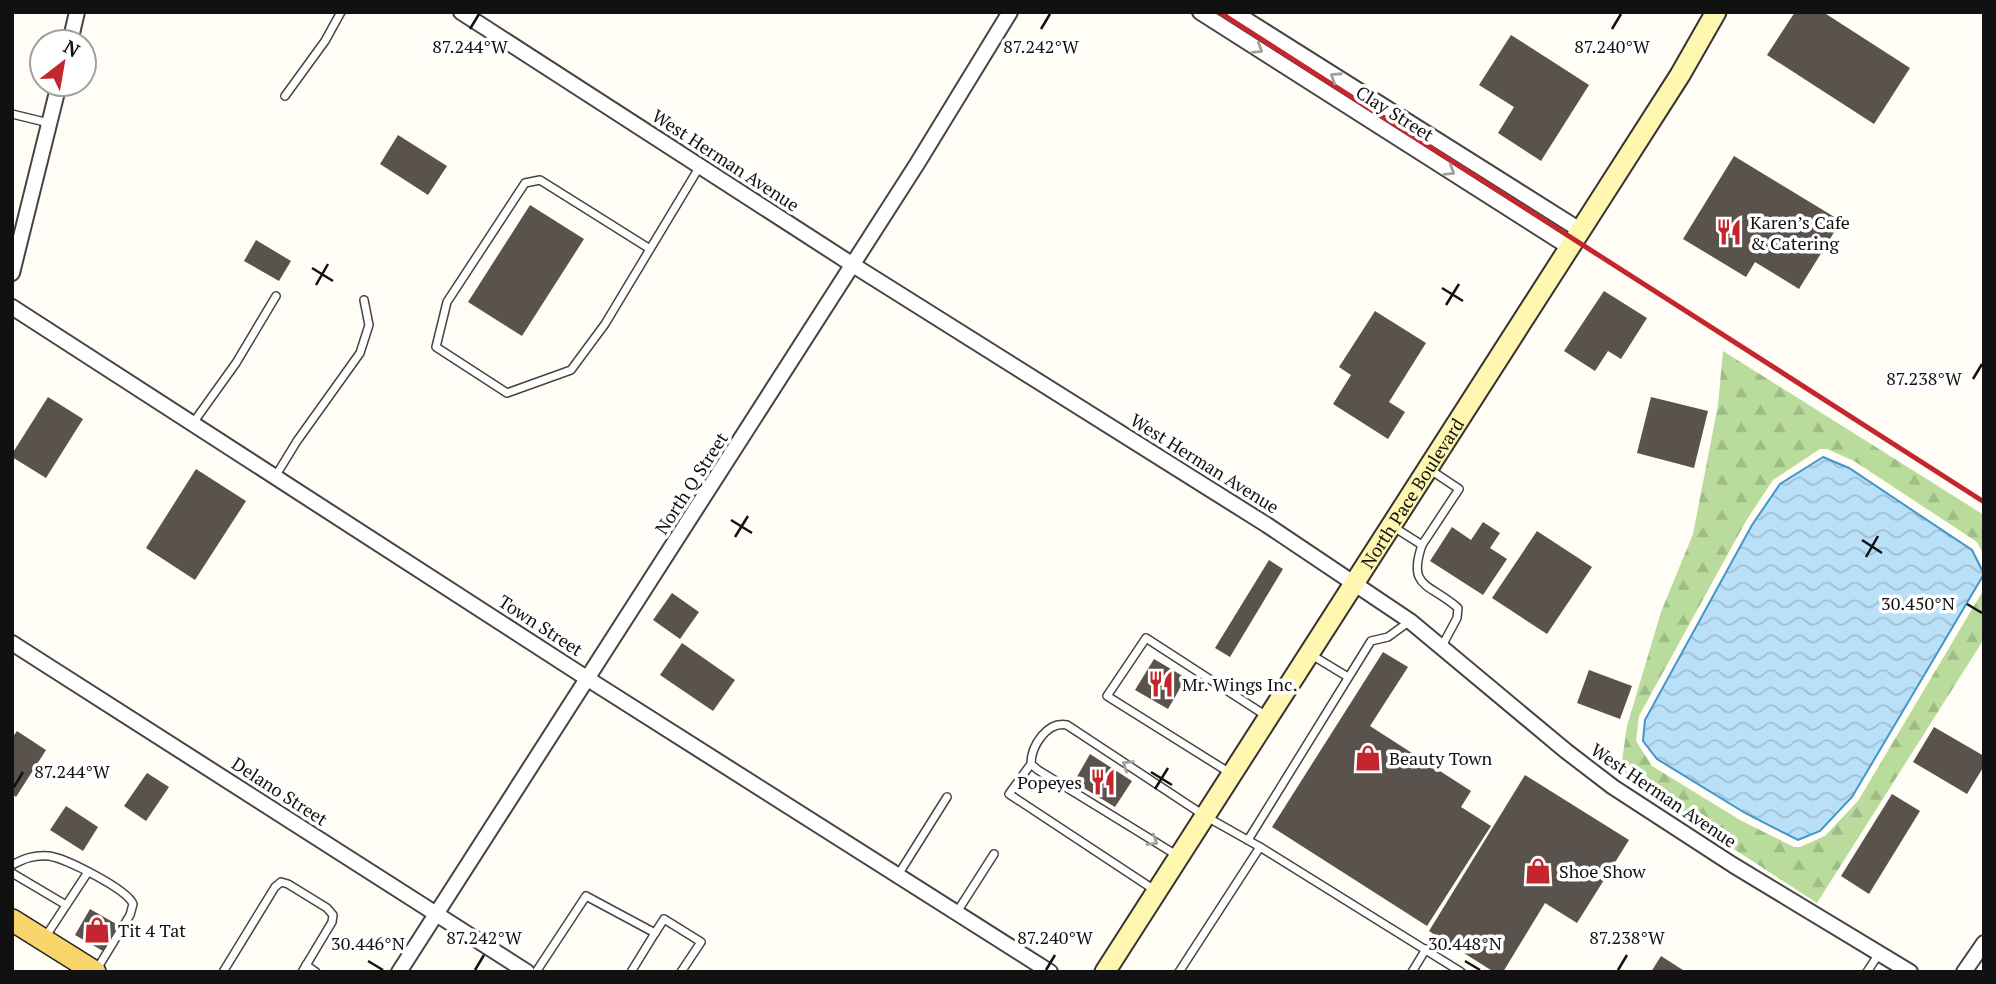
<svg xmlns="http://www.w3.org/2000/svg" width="1996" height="984" font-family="'PT Serif',serif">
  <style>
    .forest { fill: url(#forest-firs) }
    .water { fill: url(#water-waves); stroke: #3f96cf; stroke-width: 2 }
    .building { fill: #5a524d }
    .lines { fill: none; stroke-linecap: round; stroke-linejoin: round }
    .service-casing { stroke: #444; stroke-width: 10 }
    .minor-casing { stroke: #444; stroke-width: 18 }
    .secondary-casing { stroke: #333; stroke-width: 23 }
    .primary-casing { stroke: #222; stroke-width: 24 }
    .service { stroke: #fff; stroke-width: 7 }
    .minor { stroke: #fff; stroke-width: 14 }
    .secondary { stroke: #fff6b0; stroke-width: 19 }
    .primary { stroke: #f9d66b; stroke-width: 21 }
    .rail { stroke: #c4262e; stroke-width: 5 }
    .oneway { stroke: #a0a0a0 }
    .ticks { fill: none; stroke: #111; stroke-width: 2.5 }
    .labels { text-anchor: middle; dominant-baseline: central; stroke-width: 7; stroke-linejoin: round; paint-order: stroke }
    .street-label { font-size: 18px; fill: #111; stroke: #fff }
    .poi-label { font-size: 18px; fill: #111; stroke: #fff; text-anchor: start }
    .ticks-label { font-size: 18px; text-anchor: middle; fill: #111; stroke: #fff; stroke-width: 7; stroke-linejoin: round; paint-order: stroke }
  </style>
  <defs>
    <pattern id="forest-firs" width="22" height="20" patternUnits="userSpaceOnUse" patternTransform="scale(1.75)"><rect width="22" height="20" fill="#b9dc9c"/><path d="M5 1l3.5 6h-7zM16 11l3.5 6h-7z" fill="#9ebc85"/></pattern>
    <pattern id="water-waves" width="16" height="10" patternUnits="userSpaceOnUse" patternTransform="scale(1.75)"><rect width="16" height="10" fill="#b9e0f7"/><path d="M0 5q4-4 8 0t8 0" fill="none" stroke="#9ebfd3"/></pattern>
  </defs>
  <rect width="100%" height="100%" fill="#fffdf5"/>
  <path class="forest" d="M1723,351L1984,515V555L1977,542L1854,461L1827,449H1820L1773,480L1746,521L1639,716L1636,741L1652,766L1740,820L1794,847H1800L1825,836L1858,801L1984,589V639L1817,903L1620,775L1627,726L1661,612L1693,534L1718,405Z"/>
  <path class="water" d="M1823,457L1849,468L1972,550L1984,574L1852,797L1820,831L1798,840L1745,813L1657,759L1643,741L1645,720L1752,525L1780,484Z"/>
  <g class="building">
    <path d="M1795,12H1823L1910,68L1874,124L1767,55Z"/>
    <path d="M1511,35L1589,85L1541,161L1498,133L1514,107L1479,85Z"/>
    <path d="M398,135L447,166L428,195L380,164Z"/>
    <path d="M1734,156L1841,221L1799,289L1755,262L1746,277L1683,239Z"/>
    <path d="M530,205L584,239L522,336L468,302Z"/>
    <path d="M256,240L291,261L279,281L244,261Z"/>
    <path d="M1604,291L1647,318L1621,359L1608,351L1595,371L1564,351Z"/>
    <path d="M1375,311L1426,343L1389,402L1405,412L1388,439L1333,404L1351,375L1339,367Z"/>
    <path d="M48,397L83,419L46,478L12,457V454Z"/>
    <path d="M1651,397L1708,411L1694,468L1637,453Z"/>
    <path d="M196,469L246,501L195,580L146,548Z"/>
    <path d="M1483,522L1500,533L1490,548L1507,559L1483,595L1430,561L1452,527L1471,540Z"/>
    <path d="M1537,531L1592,567L1547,634L1492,598Z"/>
    <path d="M1269,560L1283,569L1230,657L1215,648Z"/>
    <path d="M672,593L699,612L680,639L653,620Z"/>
    <path d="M682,643L735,680L713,711L660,675Z"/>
    <path d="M1383,652L1408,667L1370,726L1471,791L1461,807L1491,826L1427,926L1272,827Z"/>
    <path d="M1154,659L1186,678L1168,709L1135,690Z"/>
    <path d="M1589,670L1632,686L1620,719L1577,703Z"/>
    <path d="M1934,727L1984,756V766L1967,794L1913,762Z"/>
    <path d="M17,731L46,750L16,797L12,794V738Z"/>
    <path d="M1090,754L1132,781L1115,807L1074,782Z"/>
    <path d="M147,773L169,787L146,821L124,806Z"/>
    <path d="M1525,775L1629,840L1577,923L1545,903L1503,972H1494L1429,931Z"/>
    <path d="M1892,794L1920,811L1869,894L1841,876Z"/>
    <path d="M66,806L98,827L83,851L50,830Z"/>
    <path d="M90,909L118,925L103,951L75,935Z"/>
    <path d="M1661,956L1686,972H1651Z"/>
  </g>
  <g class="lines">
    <g class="service-casing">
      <g id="service">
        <path d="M285,96L325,41L341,12"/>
        <path d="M12,114L49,123"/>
        <path d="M650,249L540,180L525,183L447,302L436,347L507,393L571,370L605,324L700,166"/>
        <path d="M193,423L236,363L276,296"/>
        <path d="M275,477L297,441L360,353L369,325L364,300"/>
        <path d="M1392,526L1422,545L1459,489L1429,469"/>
        <path d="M1422,545C1407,589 1430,583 1458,608L1457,618L1442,646"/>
        <path d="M1310,654L1348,677"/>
        <path d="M1031,764L1009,794L1156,891"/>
        <path d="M1230,773L1107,696L1146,638L1268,717"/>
        <path d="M1248,840L1371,641L1388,637L1410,621"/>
        <path d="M1178,856L1038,770L1031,764C1031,746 1047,721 1067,725L1205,816L1260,847"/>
        <path d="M12,865C25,858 34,855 49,856C65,858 127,889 133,904L130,915L97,969"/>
        <path d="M12,873L66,905"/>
        <path d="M898,875L947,797"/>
        <path d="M957,912L994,854"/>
        <path d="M44,939L88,872"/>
        <path d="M306,965L316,972"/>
        <path d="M223,972L275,887L281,882L288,884L327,908L333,915L332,922L302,972"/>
        <path d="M536,972L586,896L655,933L664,919L701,942L681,972"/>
        <path d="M631,972L655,933"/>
        <path d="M1179,972L1260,847L1461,972"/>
        <path d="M1412,972L1426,949"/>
        <path d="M1867,972L1880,952"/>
      </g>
    </g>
    <g class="minor-casing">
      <g id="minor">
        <path d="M461,12L853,265L1267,525L1410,621L1566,751L1613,787L1733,865L1910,972"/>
        <path d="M1200,12L1569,247"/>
        <path d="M1234,12L1580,230"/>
        <path d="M70,42L77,12"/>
        <path d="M12,273L59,84"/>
        <path d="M12,307L588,679L1050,972"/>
        <path d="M12,643L527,972"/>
        <path d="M399,972L917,164L1010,12"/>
        <path d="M1964,972L1984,943"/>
      </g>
    </g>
    <g class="secondary-casing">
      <g id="secondary">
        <path id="s1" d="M1105,972L1591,214L1680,75L1716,12"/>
      </g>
    </g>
    <g class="primary-casing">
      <path id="primary" d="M12,920L95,972"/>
    </g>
    <use href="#service" class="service"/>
    <use href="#minor" class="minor"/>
    <use href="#secondary" class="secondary"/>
    <use href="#primary" class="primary"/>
    <path class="rail" d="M1219,12L1984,502"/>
  </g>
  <defs><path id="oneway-chevron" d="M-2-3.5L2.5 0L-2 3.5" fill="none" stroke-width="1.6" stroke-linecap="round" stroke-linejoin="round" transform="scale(1.75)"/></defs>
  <g class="oneway">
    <use href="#oneway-chevron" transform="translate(1258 49) rotate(32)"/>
    <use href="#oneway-chevron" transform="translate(1335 77) rotate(-147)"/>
    <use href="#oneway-chevron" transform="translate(1450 171) rotate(32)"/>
    <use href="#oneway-chevron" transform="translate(1127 765) rotate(-147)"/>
    <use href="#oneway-chevron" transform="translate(1153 841) rotate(32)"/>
  </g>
  <path class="ticks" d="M470,29L479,14M1041,29L1050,14M1612,29L1621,14M312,268L333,281M316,285L328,264M1442,288L1463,301M1446,305L1459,284M1973,379L1982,364M731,520L752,533M735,537L748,516M1862,540L1882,553M1866,557L1878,536M1967,604L1982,613M1151,772L1172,785M14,787L23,772M1155,789L1168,768M368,961L383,970M1465,961L1480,970M475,970L484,955M1046,970L1055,955M1618,970L1627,955"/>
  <defs>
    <g id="restaurant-bare" transform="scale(2.1)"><path d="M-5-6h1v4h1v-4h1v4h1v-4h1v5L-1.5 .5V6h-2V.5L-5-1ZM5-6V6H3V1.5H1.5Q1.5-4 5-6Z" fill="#c4262e" stroke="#fff" stroke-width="2.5" paint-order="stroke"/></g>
    <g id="shop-bare" transform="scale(2.1)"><path d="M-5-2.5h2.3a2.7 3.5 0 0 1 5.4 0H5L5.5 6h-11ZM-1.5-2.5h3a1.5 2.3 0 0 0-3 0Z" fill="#c4262e" stroke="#fff" stroke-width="2.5" paint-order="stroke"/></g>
  </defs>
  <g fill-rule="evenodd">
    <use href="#restaurant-bare" x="1729" y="232"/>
    <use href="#restaurant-bare" x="1161" y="684"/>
    <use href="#shop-bare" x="1368" y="758"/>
    <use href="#restaurant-bare" x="1103" y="782"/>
    <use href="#shop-bare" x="1538" y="871"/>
    <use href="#shop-bare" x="97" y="930"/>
  </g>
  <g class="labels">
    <g class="street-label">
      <text transform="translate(1395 113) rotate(32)">Clay Street</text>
      <text transform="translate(726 160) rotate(33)">West Herman Avenue</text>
      <text transform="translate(1205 463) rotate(32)">West Herman Avenue</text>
      <text transform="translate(691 483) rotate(-57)">North Q Street</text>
      <text stroke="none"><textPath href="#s1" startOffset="569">North Pace Boulevard</textPath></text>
      <text transform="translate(541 625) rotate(33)">Town Street</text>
      <text transform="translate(280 791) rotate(33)">Delano Street</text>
      <text transform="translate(1664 795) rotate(34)">West Herman Avenue</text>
    </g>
    <g class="poi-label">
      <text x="1750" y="222">Karen’s Cafe<tspan x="1750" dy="21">&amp; Catering</tspan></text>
      <text x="1182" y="684">Mr. Wings Inc.</text>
      <text x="1389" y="758">Beauty Town</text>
      <text x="1082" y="782" text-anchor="end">Popeyes</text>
      <text x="1559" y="871">Shoe Show</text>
      <text x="118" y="930">Tit 4 Tat</text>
    </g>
  </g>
  <g class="ticks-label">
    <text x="470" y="53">87.244°W</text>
    <text x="1041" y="53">87.242°W</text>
    <text x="1612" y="53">87.240°W</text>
    <text x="1924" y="385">87.238°W</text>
    <text x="1918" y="610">30.450°N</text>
    <text x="72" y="778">87.244°W</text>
    <text x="484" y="944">87.242°W</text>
    <text x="1055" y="944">87.240°W</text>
    <text x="1627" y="944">87.238°W</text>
    <text x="368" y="950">30.446°N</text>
    <text x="1465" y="950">30.448°N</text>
  </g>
  <rect width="1996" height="984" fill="none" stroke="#111111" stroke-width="28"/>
  <g transform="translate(63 63) rotate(31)"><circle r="33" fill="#ffffff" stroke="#a0a0a0" stroke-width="2"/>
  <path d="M0-5L12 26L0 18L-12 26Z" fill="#c4262e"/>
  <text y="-10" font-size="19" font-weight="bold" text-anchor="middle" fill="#111111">N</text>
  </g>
</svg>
